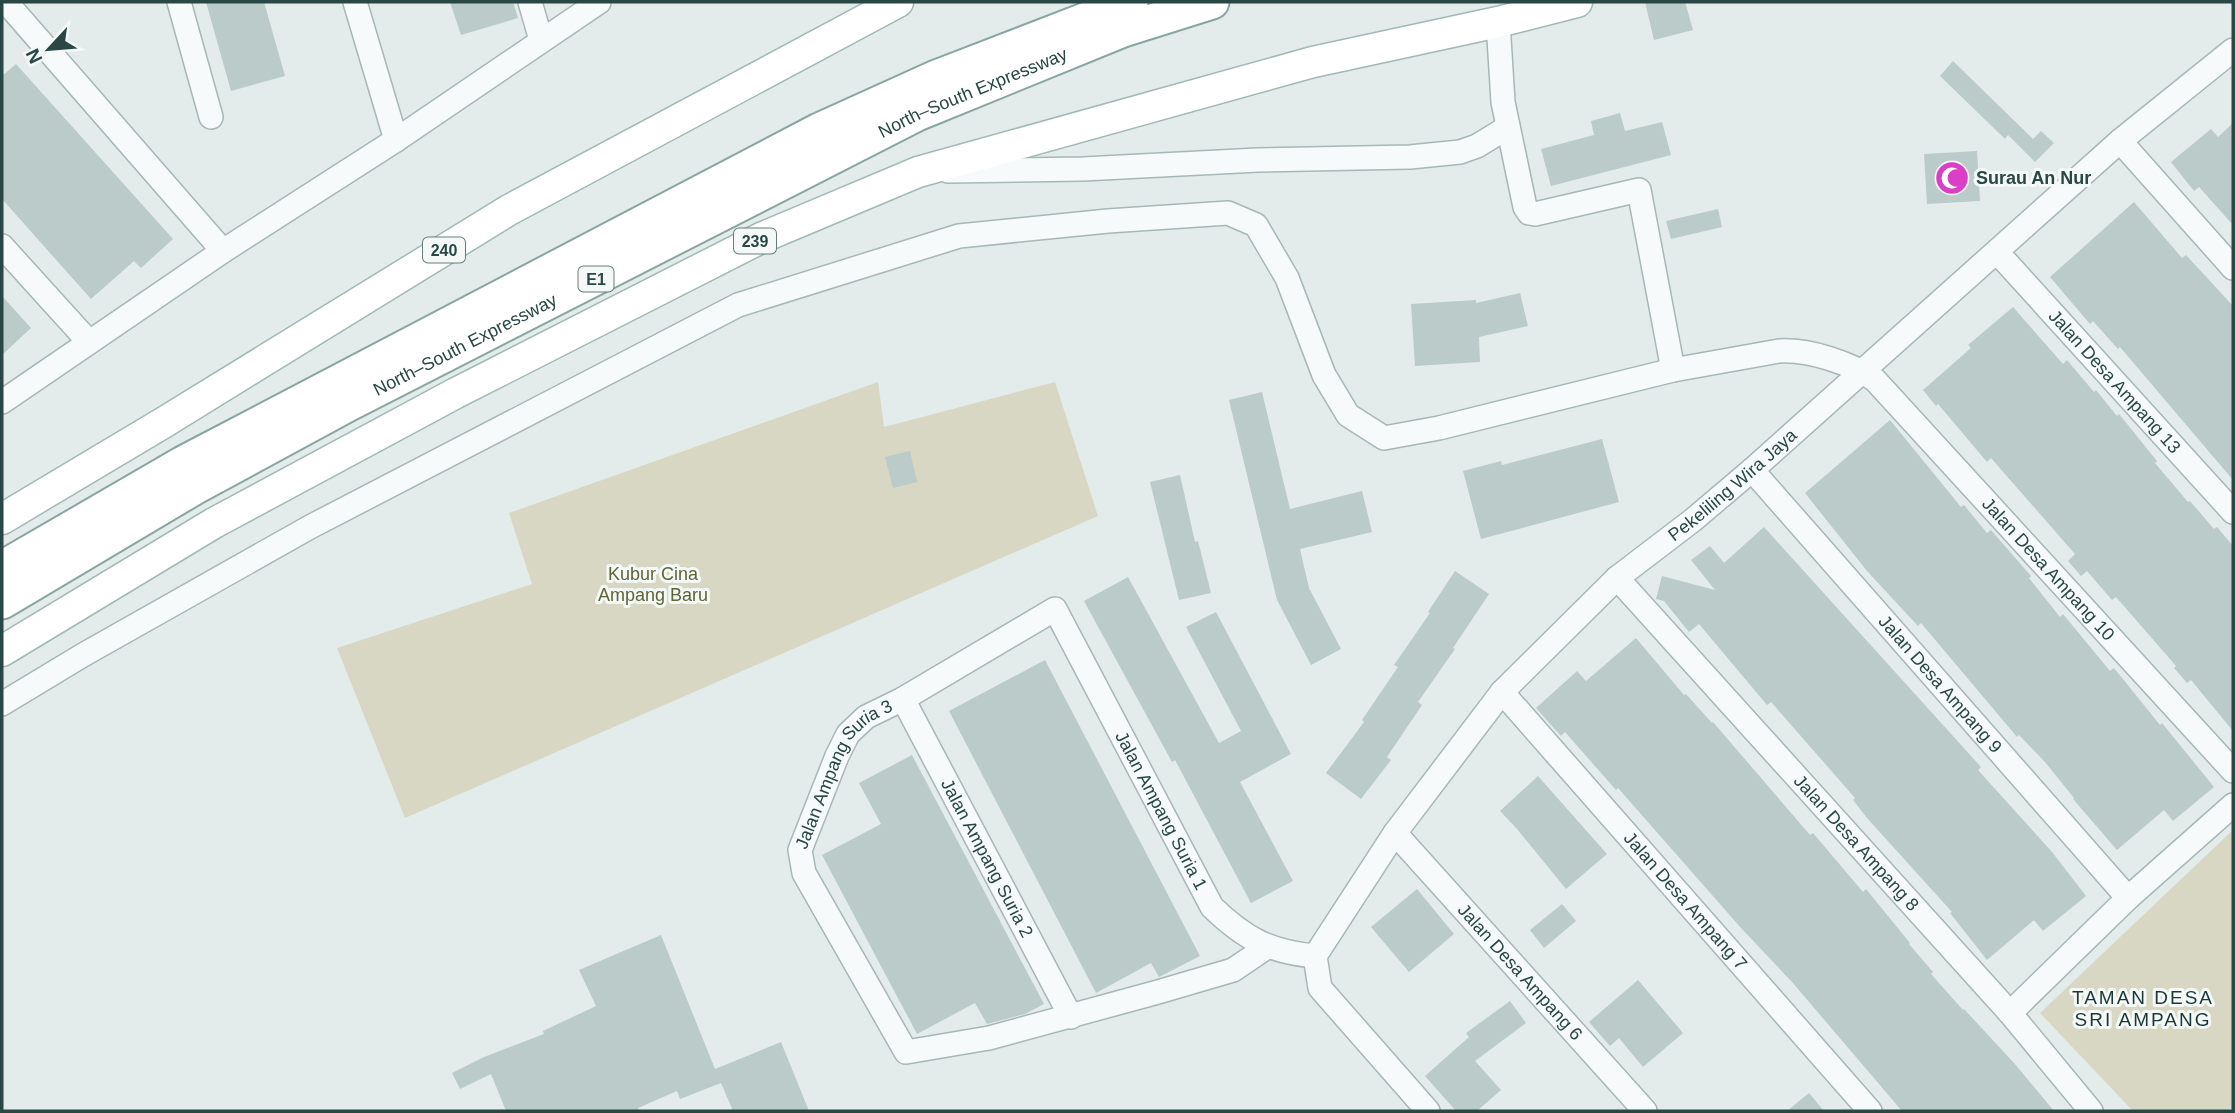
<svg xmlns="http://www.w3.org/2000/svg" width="2235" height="1113" font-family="Arial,sans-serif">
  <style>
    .green { fill: #d7d7c4 }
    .building { fill: #bacbc9 }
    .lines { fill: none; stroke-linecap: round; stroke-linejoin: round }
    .minor-casing { stroke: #a7b7b6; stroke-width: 26 }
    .major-casing { stroke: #a1b9b6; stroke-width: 33 }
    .highway-casing { stroke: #89a5a1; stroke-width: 37 }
    .minor { stroke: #f7fafa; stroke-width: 23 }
    .major { stroke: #fff; stroke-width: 30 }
    .highway { stroke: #fff; stroke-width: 33 }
    .labels { text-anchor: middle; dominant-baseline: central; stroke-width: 6; stroke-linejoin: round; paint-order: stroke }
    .shield { fill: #f4f9f8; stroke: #667c7a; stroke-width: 2 }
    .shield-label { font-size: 16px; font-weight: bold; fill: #294744 }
    .street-label { font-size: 18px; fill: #294744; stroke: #f4f9f8 }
    .poi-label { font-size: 18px; font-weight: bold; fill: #294744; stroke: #f4f9f8; text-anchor: start }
    .park-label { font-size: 18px; fill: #606435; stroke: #f4f9f8 }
    .neighbourhood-label { font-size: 19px; letter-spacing: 2px; fill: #1b3836; stroke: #f4f9f8 }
  </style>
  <rect width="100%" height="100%" fill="#e3eceb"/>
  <g class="green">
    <path d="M878,382L884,427L1055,382L1098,516L405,818L337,648L532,584L509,513Z"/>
    <path d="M2233,830V1111H2133L2040,1013Z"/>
  </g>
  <g class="building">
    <path d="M206,2H264L285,76L231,91Z"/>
    <path d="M450,2H513L518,18L461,35Z"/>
    <path d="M1645,2H1685L1693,30L1654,40Z"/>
    <path d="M1953,61L2033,139L2041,131L2054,143L2035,162L2008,135L2005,139L1940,76Z"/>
    <path d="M16,64L173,239L141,268L134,261L91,299L2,199V76Z"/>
    <path d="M1620,113L1625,131L1662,122L1671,155L1551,186L1541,149L1594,135L1591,121Z"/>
    <path d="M2233,123V225L2199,187L2194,191L2171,162L2211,129L2218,137Z"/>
    <path d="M1977,151L1980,201L1927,204L1924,154Z"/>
    <path d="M2134,202L2182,258L2186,255L2233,306V480L2120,347L2118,349L2093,321L2090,324L2050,277Z"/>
    <path d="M1718,209L1722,227L1671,239L1666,221Z"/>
    <path d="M1520,293L1528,326L1479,337L1480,362L1415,366L1411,304L1476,300V303Z"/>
    <path d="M2,296L31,328L2,355Z"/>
    <path d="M2013,307L2063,364L2067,360L2094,392L2096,390L2117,416L2119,414L2157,461L2155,463L2188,502L2190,501L2214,529L2217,527L2233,546V731L2191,680L2187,683L2174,668L2176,666L2116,597L2112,600L2087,571L2081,576L2068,561L2075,554L1991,458L1987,462L1938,404L1936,406L1923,390L1971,348L1968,345Z"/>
    <path d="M1262,392L1290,509L1362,491L1372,532L1300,549L1309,588L1341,649L1311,665L1277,600L1229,400Z"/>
    <path d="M1890,420L1961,507L1964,505L1987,533L1991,530L2031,576L2029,578L2060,617L2063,614L2110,671L2114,668L2160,725L2162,723L2214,787L2173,821L2164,810L2117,850L2073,799L2074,798L2045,762L2019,735L2017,737L1921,623L1918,626L1867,571L1805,493Z"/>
    <path d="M1602,439L1619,502L1481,539L1463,471L1501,461L1502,465Z"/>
    <path d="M910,451L917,482L893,488L885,457Z"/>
    <path d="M1180,475L1195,542L1198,541L1211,593L1179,600L1150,482Z"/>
    <path d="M1764,527L1981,767L1978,770L2052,852L2086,896L2043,931L2034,920L1987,960L1950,913L1952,912L1867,818L1853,800L1855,798L1771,702L1767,705L1699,624L1689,632L1664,601L1656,599L1662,576L1715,590L1691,560L1710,546L1724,563Z"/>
    <path d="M1455,571L1489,594L1453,648L1455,649L1418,702L1422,705L1387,757L1391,760L1361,799L1326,773L1364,722L1362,720L1398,667L1394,665L1430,613L1428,612Z"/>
    <path d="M1128,577L1219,743L1241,731L1186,627L1216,612L1291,754L1240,782L1293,881L1251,903L1175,760L1172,762L1084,601Z"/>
    <path d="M1636,638L1684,695L1686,694L1712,723L1713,722L1810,835L1813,833L1863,892L1866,889L1910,943L1909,944L1933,972L1931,974L1963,1010L1964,1009L2014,1063L2054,1111H1902L1792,982L1741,928L1618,788L1616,790L1565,732L1561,736L1536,708L1577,671L1586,681Z"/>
    <path d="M1045,660L1200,956L1159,977L1151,963L1096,993L949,711Z"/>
    <path d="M912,755L1044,1004L1025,1014L987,1024L975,1003L917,1034L822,855L881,824L859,783Z"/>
    <path d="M1538,776L1607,854L1566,889L1517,829L1500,811Z"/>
    <path d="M1417,889L1454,934L1409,972L1371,927Z"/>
    <path d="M1562,904L1576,921L1544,948L1530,930Z"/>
    <path d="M661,935L715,1069L781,1042L809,1111H733L721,1083L680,1099L677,1091L638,1108L639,1111H506L491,1074L460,1089L452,1073L484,1057L544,1034L543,1031L596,1006L579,970Z"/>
    <path d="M1638,980L1683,1033L1643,1067L1619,1038L1610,1046L1589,1022Z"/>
    <path d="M1510,1001L1526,1023L1475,1061L1501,1090L1477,1111H1456L1425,1076L1469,1037L1466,1033Z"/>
    <path d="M1809,1093L1824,1111H1787Z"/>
  </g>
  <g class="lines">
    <g class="minor-casing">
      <g id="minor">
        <path d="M6,2L223,251"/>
        <path d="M179,2L211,117"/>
        <path d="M355,2L396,140"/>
        <path d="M530,2L541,40"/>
        <path d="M1498,22L1503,102L1525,207L1529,213L1535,214L1639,190L1673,370"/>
        <path d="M2120,141L2233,268"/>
        <path d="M948,171L1083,169L1258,160L1410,157L1460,152L1477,146L1508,127"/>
        <path d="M2,246L89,342"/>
        <path id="s1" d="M1997,252L2233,512"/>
        <path d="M2,402L223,251L396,140L599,2"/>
        <path id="s2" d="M1752,470L2128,898"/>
        <path id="s3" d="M1617,578L2010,1013L2091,1111"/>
        <path id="s4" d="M1502,692L1870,1111"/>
        <path id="s5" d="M903,699L1071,1017"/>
        <path id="s6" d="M2,704L83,655L310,527L738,305L959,236L1108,221L1228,213L1256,225L1287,278L1324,375L1348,415L1384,438L1439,428L1673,370L1779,351C1808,349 1851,363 1875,380L2233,771"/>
        <path id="s7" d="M1395,833L1645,1111"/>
        <path id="s8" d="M1267,947L1233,970L1158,992L989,1038L906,1052L804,873L800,850L837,756L848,734L866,717L903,699L1055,609L1212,907C1245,939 1270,952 1315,956"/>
        <path d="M2010,1013L2128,898L2233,805"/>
        <path id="s9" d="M1428,1111L1320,988L1315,956L1395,833L1502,692L1617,578L1693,520L1752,470L2120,141L2233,50"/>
      </g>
    </g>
    <g class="major-casing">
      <g id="major">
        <path d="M2,519L163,423L509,210L898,2"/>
        <path d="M2,651L214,523L456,393L761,238L918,172L1313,62L1498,22L1577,2"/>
      </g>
    </g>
    <g class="highway-casing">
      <g id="highway">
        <path d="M2,568L183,463L819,130L934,78L1131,2"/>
        <path id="s10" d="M2,602L194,488L349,404L917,114L1123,30L1212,2"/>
      </g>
    </g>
    <use href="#minor" class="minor"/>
    <use href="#major" class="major"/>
    <use href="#highway" class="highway"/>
  </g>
  <defs>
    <g id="mosque-disc" transform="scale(1.75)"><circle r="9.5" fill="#db3fc8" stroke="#f4f9f8"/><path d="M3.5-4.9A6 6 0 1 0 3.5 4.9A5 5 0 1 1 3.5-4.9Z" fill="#fff"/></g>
  </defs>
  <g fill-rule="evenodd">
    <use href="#mosque-disc" x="1952" y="178"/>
  </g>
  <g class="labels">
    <g class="shield">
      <rect x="734" y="228.5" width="42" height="25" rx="5"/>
      <rect x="423" y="237.5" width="42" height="25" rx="5"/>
      <rect x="578.5" y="266.5" width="35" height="25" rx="5"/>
    </g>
    <g class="shield-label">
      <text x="755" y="241">239</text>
      <text x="444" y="250">240</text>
      <text x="596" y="279">E1</text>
    </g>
    <g class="street-label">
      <text stroke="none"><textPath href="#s10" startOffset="1097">North–South Expressway</textPath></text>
      <text stroke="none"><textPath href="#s10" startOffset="530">North–South Expressway</textPath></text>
      <text stroke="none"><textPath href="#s1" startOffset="175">Jalan Desa Ampang 13</textPath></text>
      <text stroke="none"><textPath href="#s9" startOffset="830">Pekeliling Wira Jaya</textPath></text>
      <text stroke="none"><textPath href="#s6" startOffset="2387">Jalan Desa Ampang 10</textPath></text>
      <text stroke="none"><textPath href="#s2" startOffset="285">Jalan Desa Ampang 9</textPath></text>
      <text stroke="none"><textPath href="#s8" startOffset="698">Jalan Ampang Suria 3</textPath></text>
      <text stroke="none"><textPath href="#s8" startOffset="1204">Jalan Ampang Suria 1</textPath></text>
      <text stroke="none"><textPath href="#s3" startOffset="357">Jalan Desa Ampang 8</textPath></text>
      <text stroke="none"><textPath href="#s5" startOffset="180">Jalan Ampang Suria 2</textPath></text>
      <text stroke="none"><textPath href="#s4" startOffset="278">Jalan Desa Ampang 7</textPath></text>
      <text stroke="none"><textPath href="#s7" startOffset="187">Jalan Desa Ampang 6</textPath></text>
    </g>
    <g class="poi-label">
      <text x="1976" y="178">Surau An Nur</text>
    </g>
    <g class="park-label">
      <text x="653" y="574">Kubur Cina<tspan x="653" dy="21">Ampang Baru</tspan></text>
    </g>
    <g class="neighbourhood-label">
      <text x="2143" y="997">TAMAN DESA<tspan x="2143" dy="22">SRI AMPANG</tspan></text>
    </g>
  </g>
  <rect width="2235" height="1113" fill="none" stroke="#294744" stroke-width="7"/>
  <g transform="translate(49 49) rotate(244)" stroke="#f4f9f8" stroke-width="5" paint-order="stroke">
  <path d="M0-5L12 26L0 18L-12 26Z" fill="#294744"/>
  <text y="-10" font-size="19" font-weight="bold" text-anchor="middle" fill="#294744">N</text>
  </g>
</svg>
